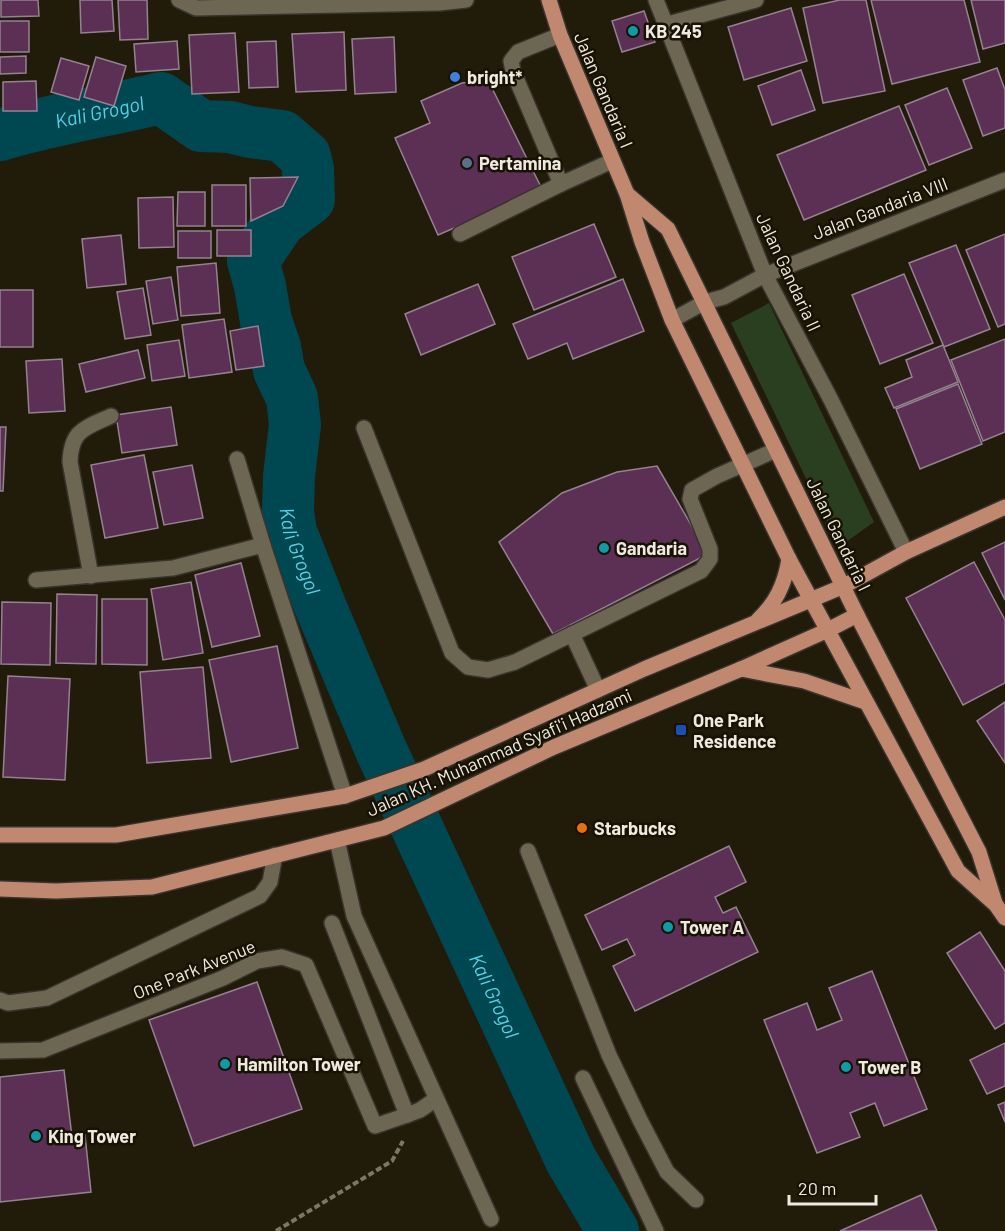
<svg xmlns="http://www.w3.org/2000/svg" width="1005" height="1231" font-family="Barlow,sans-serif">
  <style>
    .green { fill: #293f20 }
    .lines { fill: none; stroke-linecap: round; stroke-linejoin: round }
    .river { stroke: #004851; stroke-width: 52 }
    .building { fill: #5b3054; stroke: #948290; stroke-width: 1.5 }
    .minor-casing { stroke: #38342d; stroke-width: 18 }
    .major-casing { stroke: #38342d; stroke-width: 18 }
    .path { stroke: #7b7668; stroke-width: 4; stroke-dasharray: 6 3; stroke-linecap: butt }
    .minor { stroke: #6d6653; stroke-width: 15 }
    .major { stroke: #c0886e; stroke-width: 15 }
    .culture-dot { fill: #0f9aa8; stroke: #171203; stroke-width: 2 }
    .shop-dot { fill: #3f7fe0; stroke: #171203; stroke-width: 2 }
    .service-dot { fill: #5c6f8a; stroke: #171203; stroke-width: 2 }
    .transit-dot { fill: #1a4fb4; stroke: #171203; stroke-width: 2 }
    .food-dot { fill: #e8710a; stroke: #171203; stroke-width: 2 }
    .labels { text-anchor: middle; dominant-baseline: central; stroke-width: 5; stroke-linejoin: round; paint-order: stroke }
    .poi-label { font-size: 18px; font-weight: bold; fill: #eeeadf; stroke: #171203; text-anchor: start }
    .street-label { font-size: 18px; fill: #eeeadf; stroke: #171203 }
    .water-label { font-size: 20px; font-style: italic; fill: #57d1e4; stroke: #171203 }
  </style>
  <rect width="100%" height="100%" fill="#211b0a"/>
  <path class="green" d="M769,303L874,522L839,547L731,323Z"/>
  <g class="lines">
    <path class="river" id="s1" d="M0,135C53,119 107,111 161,98L201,126L230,127L250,132L282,136L305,156L308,169L309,199L280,221L253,261L260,286L266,321L275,347L279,370L292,398L295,425L289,476L288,512L291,532L321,608L381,750L571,1160L613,1231"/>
  </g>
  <g class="building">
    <path d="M1,0H38L39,16L1,17Z"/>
    <path d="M80,0H112L114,31L81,33Z"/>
    <path d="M118,0H147L148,39L120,40Z"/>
    <path d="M840,0H866L885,91L823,103L803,8Z"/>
    <path d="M871,0H964L980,62L892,84Z"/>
    <path d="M971,0H1005V43L983,49Z"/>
    <path d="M791,8L807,61L744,80L728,27Z"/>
    <path d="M644,11L655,42L622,52L612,21Z"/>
    <rect x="0" y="21" width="29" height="31"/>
    <path d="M344,32L346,90L296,92L292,34Z"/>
    <path d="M235,33L239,92L192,94L189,35Z"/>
    <path d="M394,37L396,92L355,94L352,39Z"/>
    <path d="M177,41L179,69L136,72L134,44Z"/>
    <path d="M276,41L278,87L249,88L247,42Z"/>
    <path d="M26,56V73L0,74V57Z"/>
    <path d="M96,57L126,66L114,106L84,97Z"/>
    <path d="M61,58L89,66L79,100L51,92Z"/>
    <path d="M997,68L1005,90V128L983,136L963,80Z"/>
    <path d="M801,70L815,110L772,125L758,86Z"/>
    <path d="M488,80L541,187L519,200L438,235L395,138L430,123L421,101L462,83Z"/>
    <path d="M36,81L37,111H3V82Z"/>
    <path d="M947,88L972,148L929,165L905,105Z"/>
    <path d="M899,106L926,170L804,220L777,155Z"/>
    <path d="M298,177L283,206L251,221L250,178Z"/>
    <rect x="212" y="185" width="34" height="41"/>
    <path d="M178,192H205V226H177Z"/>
    <path d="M173,197L174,247L139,248L138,198Z"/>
    <path d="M594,224L616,277L534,310L512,257Z"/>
    <rect x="217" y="230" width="34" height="26"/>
    <rect x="178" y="231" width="33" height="27"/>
    <path d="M1005,234V324L998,327L966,250Z"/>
    <path d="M121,235L126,284L87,288L82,239Z"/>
    <path d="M956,245L990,329L944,347L909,263Z"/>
    <path d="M216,263L220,313L181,316L177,267Z"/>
    <path d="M904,274L933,343L880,364L852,295Z"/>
    <path d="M171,277L178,320L153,324L146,281Z"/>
    <path d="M623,279L644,331L573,359L567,343L528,359L513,324Z"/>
    <path d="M478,284L495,324L421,355L405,314Z"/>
    <path d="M143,288L151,335L125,339L117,292Z"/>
    <rect x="0" y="290" width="33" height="57"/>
    <path d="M224,319L232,372L189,378L182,325Z"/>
    <path d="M258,326L264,366L236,370L230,331Z"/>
    <path d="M1005,339V432L983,441L951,360Z"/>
    <path d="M179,340L185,376L152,381L147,345Z"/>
    <path d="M943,345L958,382L894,408L885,388L912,377L906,360Z"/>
    <path d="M138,350L145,378L86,392L79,364Z"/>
    <path d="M62,359L65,411L29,413L26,361Z"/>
    <path d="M958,384L982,444L920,469L896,409Z"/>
    <path d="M171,407L177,445L122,453L116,415Z"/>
    <path d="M0,427H6L3,491H0Z"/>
    <path d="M144,455L158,528L105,538L91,465Z"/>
    <path d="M192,465L203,518L164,525L153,472Z"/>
    <path d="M657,466L708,554L553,634L499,542L562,493L617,472Z"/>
    <path d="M1005,542V600L982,553Z"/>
    <path d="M974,562L1005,620V683L963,705L906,598Z"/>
    <path d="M241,563L260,636L212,647L195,575Z"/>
    <path d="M191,582L203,653L163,660L151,589Z"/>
    <path d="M57,594L97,595L96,664L56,663Z"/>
    <path d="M102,599H147V665L102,664Z"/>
    <path d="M2,602L51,603L50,665L1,664Z"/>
    <path d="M277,646L298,748L231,762L209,660Z"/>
    <path d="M203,667L211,758L147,763L140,672Z"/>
    <path d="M8,676L70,679L65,780L3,777Z"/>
    <path d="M1005,702V763L977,721Z"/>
    <path d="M729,846L746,882L715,897L723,913L736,907L758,952L635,1011L613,966L635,955L627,939L602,950L585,915Z"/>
    <path d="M980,932L1005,971V1023L995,1029L947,953Z"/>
    <path d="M872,971L927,1109L884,1126L875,1103L850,1113L860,1137L817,1153L764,1020L807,1003L817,1030L842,1020L829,988Z"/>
    <path d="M257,982L302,1109L194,1146L149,1020Z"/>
    <path d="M1005,1043V1086L987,1094L970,1060Z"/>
    <path d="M64,1070L72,1137L85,1135L91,1192L0,1202V1077Z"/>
    <path d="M1005,1102V1122L998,1105Z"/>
    <path d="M921,1195L937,1231H840Z"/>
  </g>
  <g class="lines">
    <g class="minor-casing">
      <g id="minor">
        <path d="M179,0L196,8L439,3L466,0"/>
        <path d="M656,0L765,275L831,400L906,552"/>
        <path d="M664,25L756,0"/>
        <path d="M560,35L518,52L511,61L513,71L561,184L612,161"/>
        <path d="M460,234L561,184"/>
        <path d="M672,320L705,302L724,297L765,275L1005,180"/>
        <path d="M364,428L452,653L468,667L488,670L515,662L701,571L710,559V549L690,499L692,490L717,476L776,450"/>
        <path d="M237,459L263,545"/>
        <path d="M91,576L70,462C71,430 85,428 111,416"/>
        <path d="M36,580L173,568L263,545L345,796"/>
        <path d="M572,634L598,690"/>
        <path d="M337,840L354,916L491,1219"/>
        <path d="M528,851L609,1055L640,1120L667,1172L696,1200"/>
        <path d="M332,923L407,1115L420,1110L436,1099"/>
        <path d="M0,1000L8,1003L47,998L260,896L270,882L275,855"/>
        <path d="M0,1051L43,1050L223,978L257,961L282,957L306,965L375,1126L407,1115"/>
        <path d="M583,1078L656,1231"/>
      </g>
    </g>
    <g class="major-casing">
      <g id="major">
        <path d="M549,0L560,35L627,194L642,242L672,320L789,559L958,871L996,905L1005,918"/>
        <path d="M627,194L668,229L857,615L979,852L995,903"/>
        <path d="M758,620C776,603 785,584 789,559"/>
        <path d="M741,669L804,681L865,702"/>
        <path d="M0,835H116L345,796L424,769L644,669L844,586L906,552L1005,507"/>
        <path d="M0,889L56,891L152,887L384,828L554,747L741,669L828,630L857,615"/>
      </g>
    </g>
    <path class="path" d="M276,1231L392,1161L403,1141"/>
    <use href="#minor" class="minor"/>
    <use href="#major" class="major"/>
  </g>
  <g class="culture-dot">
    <circle cx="633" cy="31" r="6"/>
    <circle cx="604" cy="548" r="6"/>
    <circle cx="668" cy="927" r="6"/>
    <circle cx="225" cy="1064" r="6"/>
    <circle cx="846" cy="1067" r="6"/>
    <circle cx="36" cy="1136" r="6"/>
  </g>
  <circle class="shop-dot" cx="455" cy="77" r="6"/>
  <circle class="service-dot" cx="467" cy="163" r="6"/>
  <rect class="transit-dot" x="675" y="724" width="12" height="12" rx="3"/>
  <circle class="food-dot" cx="582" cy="828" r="6"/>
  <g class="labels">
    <g class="poi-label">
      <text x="645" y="31">KB 245</text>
      <text x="467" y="77">bright*</text>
      <text x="479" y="163">Pertamina</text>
      <text x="616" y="548">Gandaria</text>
      <text x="693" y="720">One Park<tspan x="693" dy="21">Residence</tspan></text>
      <text x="594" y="828">Starbucks</text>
      <text x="680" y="927">Tower A</text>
      <text x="237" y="1064">Hamilton Tower</text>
      <text x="858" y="1067">Tower B</text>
      <text x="48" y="1136">King Tower</text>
    </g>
    <g class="street-label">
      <text transform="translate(604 90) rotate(67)">Jalan Gandaria I</text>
      <text transform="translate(880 208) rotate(-21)">Jalan Gandaria VIII</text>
      <text transform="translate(789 272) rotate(65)">Jalan Gandaria II</text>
      <text transform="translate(839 534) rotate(64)">Jalan Gandaria I</text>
      <text transform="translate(499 752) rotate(-24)">Jalan KH. Muhammad Syafi'i Hadzami</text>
      <text transform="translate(194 969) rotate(-22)">One Park Avenue</text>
    </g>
    <g class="water-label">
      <text stroke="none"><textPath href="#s1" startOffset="102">Kali Grogol</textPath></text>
      <text stroke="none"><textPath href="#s1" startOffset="753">Kali Grogol</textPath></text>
      <text stroke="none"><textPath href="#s1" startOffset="1239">Kali Grogol</textPath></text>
    </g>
  </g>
  <path d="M789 1195v9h87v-9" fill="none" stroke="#eeeadf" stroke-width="3"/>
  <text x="798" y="1195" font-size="18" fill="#eeeadf" stroke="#171203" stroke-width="4.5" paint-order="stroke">20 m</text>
</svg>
